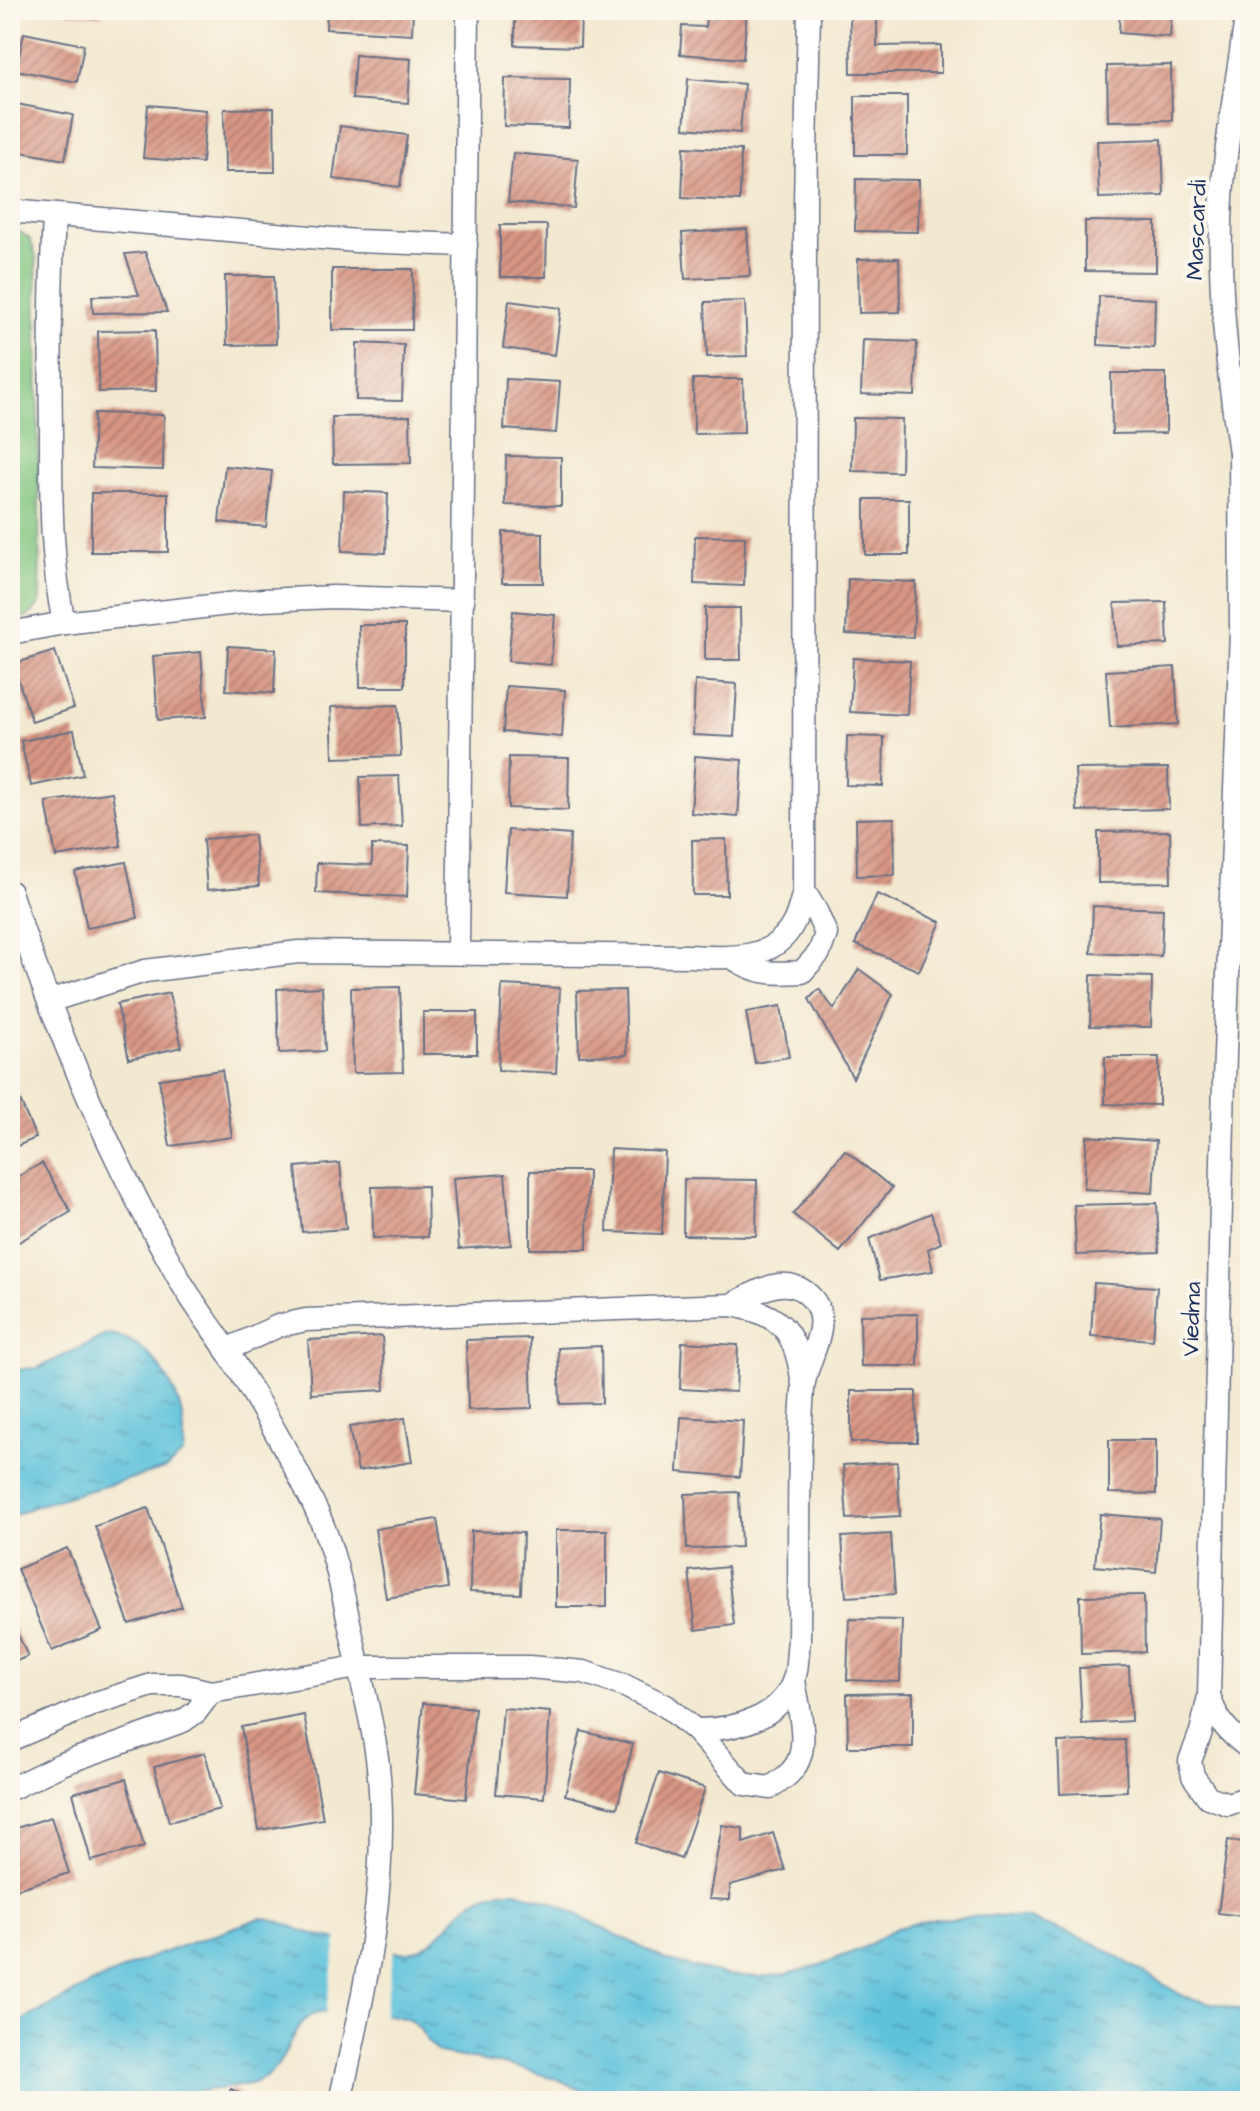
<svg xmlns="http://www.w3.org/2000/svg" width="1260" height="2111" font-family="'Architects Daughter',sans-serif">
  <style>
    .green { fill: #82c680; stroke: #4e7a6f; stroke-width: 2 }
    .water { fill: url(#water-ripples); stroke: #3c789d; stroke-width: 2 }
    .pier { fill: #f3e9d0 }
    .building { fill: url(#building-hatch) }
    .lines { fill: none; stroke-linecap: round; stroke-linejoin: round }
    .street-casing { stroke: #677086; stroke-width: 25 }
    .street { stroke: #fff; stroke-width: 22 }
    .labels { text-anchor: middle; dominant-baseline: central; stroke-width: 8; stroke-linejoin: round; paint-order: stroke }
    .street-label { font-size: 24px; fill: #1b2f5e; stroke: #fbf7ec }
  </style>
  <defs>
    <pattern id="water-ripples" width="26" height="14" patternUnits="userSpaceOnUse" patternTransform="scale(2)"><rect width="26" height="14" fill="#5ec2dc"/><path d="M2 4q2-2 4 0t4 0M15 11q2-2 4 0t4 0" fill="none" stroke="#4d9eb6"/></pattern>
    <pattern id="building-hatch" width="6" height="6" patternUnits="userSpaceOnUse" patternTransform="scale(2)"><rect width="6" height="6" fill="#d89684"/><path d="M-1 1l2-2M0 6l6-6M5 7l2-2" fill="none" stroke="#ae7b6f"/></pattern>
  </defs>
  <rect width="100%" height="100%" fill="#fbf7ec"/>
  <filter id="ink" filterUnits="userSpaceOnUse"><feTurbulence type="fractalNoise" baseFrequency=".0125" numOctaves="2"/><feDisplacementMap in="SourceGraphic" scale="16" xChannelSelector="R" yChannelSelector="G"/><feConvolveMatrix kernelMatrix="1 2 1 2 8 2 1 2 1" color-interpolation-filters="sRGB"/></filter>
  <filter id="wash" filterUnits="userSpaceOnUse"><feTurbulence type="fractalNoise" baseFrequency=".006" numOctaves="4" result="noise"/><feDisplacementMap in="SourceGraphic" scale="32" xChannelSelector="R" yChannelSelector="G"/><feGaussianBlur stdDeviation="1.8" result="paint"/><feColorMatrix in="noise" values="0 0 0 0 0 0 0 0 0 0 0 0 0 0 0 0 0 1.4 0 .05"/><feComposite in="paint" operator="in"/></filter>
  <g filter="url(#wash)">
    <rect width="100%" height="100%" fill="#f3e9d0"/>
    <path class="green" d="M14,228L30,239L36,257L40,603C31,616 27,619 10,619V229Z"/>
    <g class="water">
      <path d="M106,1335C145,1335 175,1382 182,1416C185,1429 184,1441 183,1454L165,1469L38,1505L10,1517V1370L38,1368Z"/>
      <path d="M499,1891H516L555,1903L666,1960L726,1975L761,1977L786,1974L818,1966L865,1947L896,1928L935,1919L988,1916L1025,1918L1094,1943L1185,1997L1250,2012V2101H602L560,2080L512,2066L439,2053C426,2045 423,2027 409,2020C390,2011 340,2013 318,2012C291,2019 290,2066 260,2080C243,2088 219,2088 200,2091C186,2093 172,2100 158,2101C109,2104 59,2101 10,2101V2027L93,1983L151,1957L260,1918C277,1918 291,1927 307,1932C323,1937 396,1954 409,1952C434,1947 449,1923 466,1907C475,1898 487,1894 499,1891Z"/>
    </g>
    <path class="pier" d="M338,1936L395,1946L383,2020L325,2016Z"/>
    <g id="blocks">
      <g class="building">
        <path d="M63,10H102L101,16L63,12Z"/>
        <path d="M327,10H413L412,34L326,29Z"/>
        <path d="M515,10H581L580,47L515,45Z"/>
        <path d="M707,10H747L743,59L680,54L682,26L705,27Z"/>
        <path d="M1120,10H1172L1170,37L1119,33Z"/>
        <path d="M850,15H877V46L941,45V73H851Z"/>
        <path d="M24,33L84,45L77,82L16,70Z"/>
        <path d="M355,55L411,59L408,103L352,99Z"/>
        <path d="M1171,65L1172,120L1108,121L1107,66Z"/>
        <path d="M505,78L570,79L569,128L504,126Z"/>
        <path d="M688,79L744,84L740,133L684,128Z"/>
        <rect x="855" y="96" width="52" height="59"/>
        <path d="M17,104L73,115L65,160L10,150Z"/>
        <path d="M148,105L206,110L202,163L143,158Z"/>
        <path d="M274,108L275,172H225L224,109Z"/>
        <path d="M340,126L407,135L400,187L333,179Z"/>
        <path d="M1162,139L1164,196L1099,198L1097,141Z"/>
        <path d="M684,147L741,150L740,201L682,198Z"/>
        <path d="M513,153L578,159L574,208L508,202Z"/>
        <path d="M856,179L919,180L918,232L855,231Z"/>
        <path d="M1085,221L1156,222V272L1085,271Z"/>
        <path d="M500,225H547L546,277H500Z"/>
        <path d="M747,229L750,276L685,279L682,233Z"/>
        <path d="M145,252L167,312L93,313L92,296L139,295L125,254Z"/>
        <path d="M899,258L900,312L859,313L858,259Z"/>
        <path d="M332,269H413L412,330H332Z"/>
        <path d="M225,276H274L276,344L227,345Z"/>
        <path d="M1099,296L1155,299L1154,348L1098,345Z"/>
        <path d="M509,301L561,308L555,355L503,348Z"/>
        <path d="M745,301L747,356L707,357L705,302Z"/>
        <path d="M155,330L156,391L99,392L98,331Z"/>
        <path d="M863,340L917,342L915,396L861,394Z"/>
        <path d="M357,343L404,345L402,401L356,400Z"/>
        <path d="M1111,373H1166V433L1112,434Z"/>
        <path d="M506,379L560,382L556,433L504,429Z"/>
        <path d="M693,379H743L744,433L694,434Z"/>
        <path d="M94,413L164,415L163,470L92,468Z"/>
        <path d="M410,416L411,463L333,464L332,417Z"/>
        <path d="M853,418L902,419L901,472L852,471Z"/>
        <path d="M506,456L561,457V506L505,505Z"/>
        <path d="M225,466L272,471L266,527L219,522Z"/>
        <path d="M344,491L388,493L386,553L342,551Z"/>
        <rect x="91" y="493" width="77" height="59"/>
        <rect x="865" y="499" width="44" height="56"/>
        <path d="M503,532L543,533V583H502Z"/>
        <path d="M695,536L745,537L744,586L694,584Z"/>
        <path d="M848,579L916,582L913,637L846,634Z"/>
        <path d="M1166,602L1168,644L1117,646L1115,603Z"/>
        <path d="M705,608H740L741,660H705Z"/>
        <path d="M513,611L555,615L551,665L508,661Z"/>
        <path d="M359,625H405V687H360Z"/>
        <path d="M228,646L276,649L274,693L226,690Z"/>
        <path d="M55,651L74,708L32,722L13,664Z"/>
        <path d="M201,652L206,717L158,720L153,656Z"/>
        <path d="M853,658L910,661L907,715L850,712Z"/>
        <path d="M1175,667L1178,724L1110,728L1106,671Z"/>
        <path d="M695,681L737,684L734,737L693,735Z"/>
        <path d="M506,686L565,690L562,737L503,732Z"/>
        <path d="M398,705L401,756L333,758L331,707Z"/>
        <path d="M74,730L83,775L31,786L21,741Z"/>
        <path d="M847,736L884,737L883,786L846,785Z"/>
        <path d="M695,756L742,760L738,817L691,813Z"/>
        <path d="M509,757L569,758L568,810L508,808Z"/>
        <path d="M1168,768L1169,809L1077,811L1075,769Z"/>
        <path d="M399,776L402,826L362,828L360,777Z"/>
        <path d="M112,792L121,846L56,857L46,802Z"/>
        <path d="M894,818L895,875L857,876L856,819Z"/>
        <path d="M508,830L570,835L567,896L504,892Z"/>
        <path d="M1170,831L1171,882L1098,883V832Z"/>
        <path d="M254,835L259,886L207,890L203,839Z"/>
        <path d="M726,839L727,895H693L692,840Z"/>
        <path d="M372,845L409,846L407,897L316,893L317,863L372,865Z"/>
        <path d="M126,862L138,918L87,928L75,872Z"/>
        <path d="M877,894L941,922L919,971L855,944Z"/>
        <path d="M1093,906L1163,909L1161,956L1091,953Z"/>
        <path d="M859,969L893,994L853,1078L809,999L819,989L834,1009Z"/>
        <path d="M1091,975L1152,977L1151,1027L1090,1026Z"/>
        <path d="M502,985L560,988L556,1073L498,1070Z"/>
        <path d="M322,987L325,1051L279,1053L277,989Z"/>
        <path d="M400,987L403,1072L353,1073L351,988Z"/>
        <path d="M625,990L627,1055L579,1056L577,991Z"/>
        <path d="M169,993L182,1047L129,1059L117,1004Z"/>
        <path d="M781,1006L789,1057L755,1063L746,1012Z"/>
        <rect x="423" y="1012" width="54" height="42"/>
        <path d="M1105,1057H1159V1105L1105,1104Z"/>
        <path d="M222,1070L232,1137L170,1146L159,1079Z"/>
        <path d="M13,1084L36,1138L10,1149V1085Z"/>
        <path d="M1087,1136L1156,1141L1153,1193L1084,1189Z"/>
        <path d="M610,1149L665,1152L662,1234L607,1232Z"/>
        <path d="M845,1150L892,1188L840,1252L793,1214Z"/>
        <path d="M42,1163L71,1212L10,1247V1181Z"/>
        <path d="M340,1163L346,1229L302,1232L296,1167Z"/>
        <path d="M530,1171H588L587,1249H530Z"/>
        <path d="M505,1174L511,1245L459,1249L453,1178Z"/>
        <path d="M684,1179L757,1180L756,1236L683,1235Z"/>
        <path d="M427,1186L428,1237L373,1238L372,1187Z"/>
        <path d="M1157,1203L1159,1252L1076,1255L1074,1205Z"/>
        <path d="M931,1213L941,1243L928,1249L933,1271L880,1280L869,1239Z"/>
        <path d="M1094,1283L1157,1287L1153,1340L1091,1336Z"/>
        <path d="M918,1314V1366H861L860,1315Z"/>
        <path d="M382,1336L385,1390L311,1394L308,1340Z"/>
        <path d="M530,1338L532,1408L468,1410L466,1340Z"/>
        <path d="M682,1342L738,1345L736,1392L680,1389Z"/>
        <path d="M601,1346L602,1403L560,1404L558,1348Z"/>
        <path d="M851,1391H916L917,1442H851Z"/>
        <path d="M681,1417L743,1421L740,1477L678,1472Z"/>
        <path d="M405,1418L412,1462L358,1471L349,1427Z"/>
        <path d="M1109,1440H1156V1494L1109,1493Z"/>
        <path d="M897,1462L900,1516L847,1519L843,1465Z"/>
        <path d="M739,1492L741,1547L687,1549L685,1494Z"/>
        <path d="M148,1508L182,1607L129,1624L95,1526Z"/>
        <path d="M1100,1514L1160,1519L1156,1572L1095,1566Z"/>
        <path d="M437,1519L448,1588L386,1598L375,1529Z"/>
        <rect x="556" y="1530" width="51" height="77"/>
        <path d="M471,1531L523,1533L521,1594L470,1592Z"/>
        <path d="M891,1534L895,1594L846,1597L842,1537Z"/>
        <path d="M67,1548L102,1630L52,1651L17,1569Z"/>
        <path d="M727,1567L734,1625L696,1630L689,1571Z"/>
        <path d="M1144,1595L1145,1652L1081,1654L1080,1596Z"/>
        <path d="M10,1618L28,1656L10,1664Z"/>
        <path d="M849,1619L902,1620L900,1682L847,1680Z"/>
        <path d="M1129,1666L1131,1721L1082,1724L1079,1668Z"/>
        <path d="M913,1693V1747H848L847,1694Z"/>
        <path d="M423,1703L475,1708L466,1799L414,1794Z"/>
        <path d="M503,1708L550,1712L544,1798L496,1794Z"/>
        <path d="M304,1715L323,1819L259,1830L241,1727Z"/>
        <path d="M581,1731L633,1744L617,1808L565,1795Z"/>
        <path d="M1125,1740L1127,1791L1060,1794L1058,1742Z"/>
        <path d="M205,1753L220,1809L169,1822L154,1767Z"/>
        <path d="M659,1773L705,1788L681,1859L636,1843Z"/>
        <path d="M126,1779L144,1847L91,1861L73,1793Z"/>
        <path d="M51,1817L69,1873L10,1891V1830Z"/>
        <path d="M722,1825L743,1828V1843L773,1833L785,1870L730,1885V1900L709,1899Z"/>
        <path d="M1228,1840L1250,1843V1917L1218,1913Z"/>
        <path d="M231,2089L253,2101H225Z"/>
      </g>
    </g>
  </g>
  <g filter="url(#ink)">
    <use href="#blocks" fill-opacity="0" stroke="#677086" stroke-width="2"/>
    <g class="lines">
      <g class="street-casing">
        <g id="street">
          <path d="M10,211L356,241L466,245"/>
          <path d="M54,217C50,291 50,364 51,439C51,501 51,562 64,623"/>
          <path d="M1240,452C1227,368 1217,283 1222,197C1226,134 1239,73 1247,10"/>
          <path d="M1250,476L1240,452L1241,631L1224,1081L1209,1696L1201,1732L1190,1761L1193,1776L1208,1797L1228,1804L1250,1797"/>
          <path d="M10,633L64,623L263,600L334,597L463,601"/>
          <path d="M10,892C53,1024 108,1152 176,1273C190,1300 210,1324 226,1349C259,1402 292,1457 318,1514C337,1556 344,1601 354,1645C362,1685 374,1726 378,1766C390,1879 365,1992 340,2101"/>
          <path d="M458,952L468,10"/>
          <path d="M733,958C757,974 774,974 802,972L819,953L826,934L816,911L804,891"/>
          <path d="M49,1001L145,971L298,952L690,956C728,958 775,962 794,922C799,913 801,901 804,891L805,203L809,10"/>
          <path d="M226,1350L278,1326L306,1320L731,1305C784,1314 796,1333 803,1385"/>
          <path d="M1209,1696C1217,1721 1229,1733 1250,1749"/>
          <path d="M695,1730C732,1730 781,1720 794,1679C798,1668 797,1653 799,1641C800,1558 797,1472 803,1389C805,1357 840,1319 805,1292C781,1274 754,1294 731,1305"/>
          <path d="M10,1740L96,1703L152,1685H181L211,1692L358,1667H529L584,1672L625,1686L666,1706L695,1730L744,1784L770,1788C782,1780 796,1771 800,1756C807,1734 797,1702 794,1680"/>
          <path d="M10,1789L62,1764L183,1721L196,1712L211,1692"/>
        </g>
      </g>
      <use href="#street" class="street"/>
    </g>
  </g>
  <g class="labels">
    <g class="street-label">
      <text transform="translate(1197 230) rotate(-88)">Mascardi</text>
      <text transform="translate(1192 1319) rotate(-88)">Viedma</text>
    </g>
  </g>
  <rect width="1260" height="2111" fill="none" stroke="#fbf7ec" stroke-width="40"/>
</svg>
